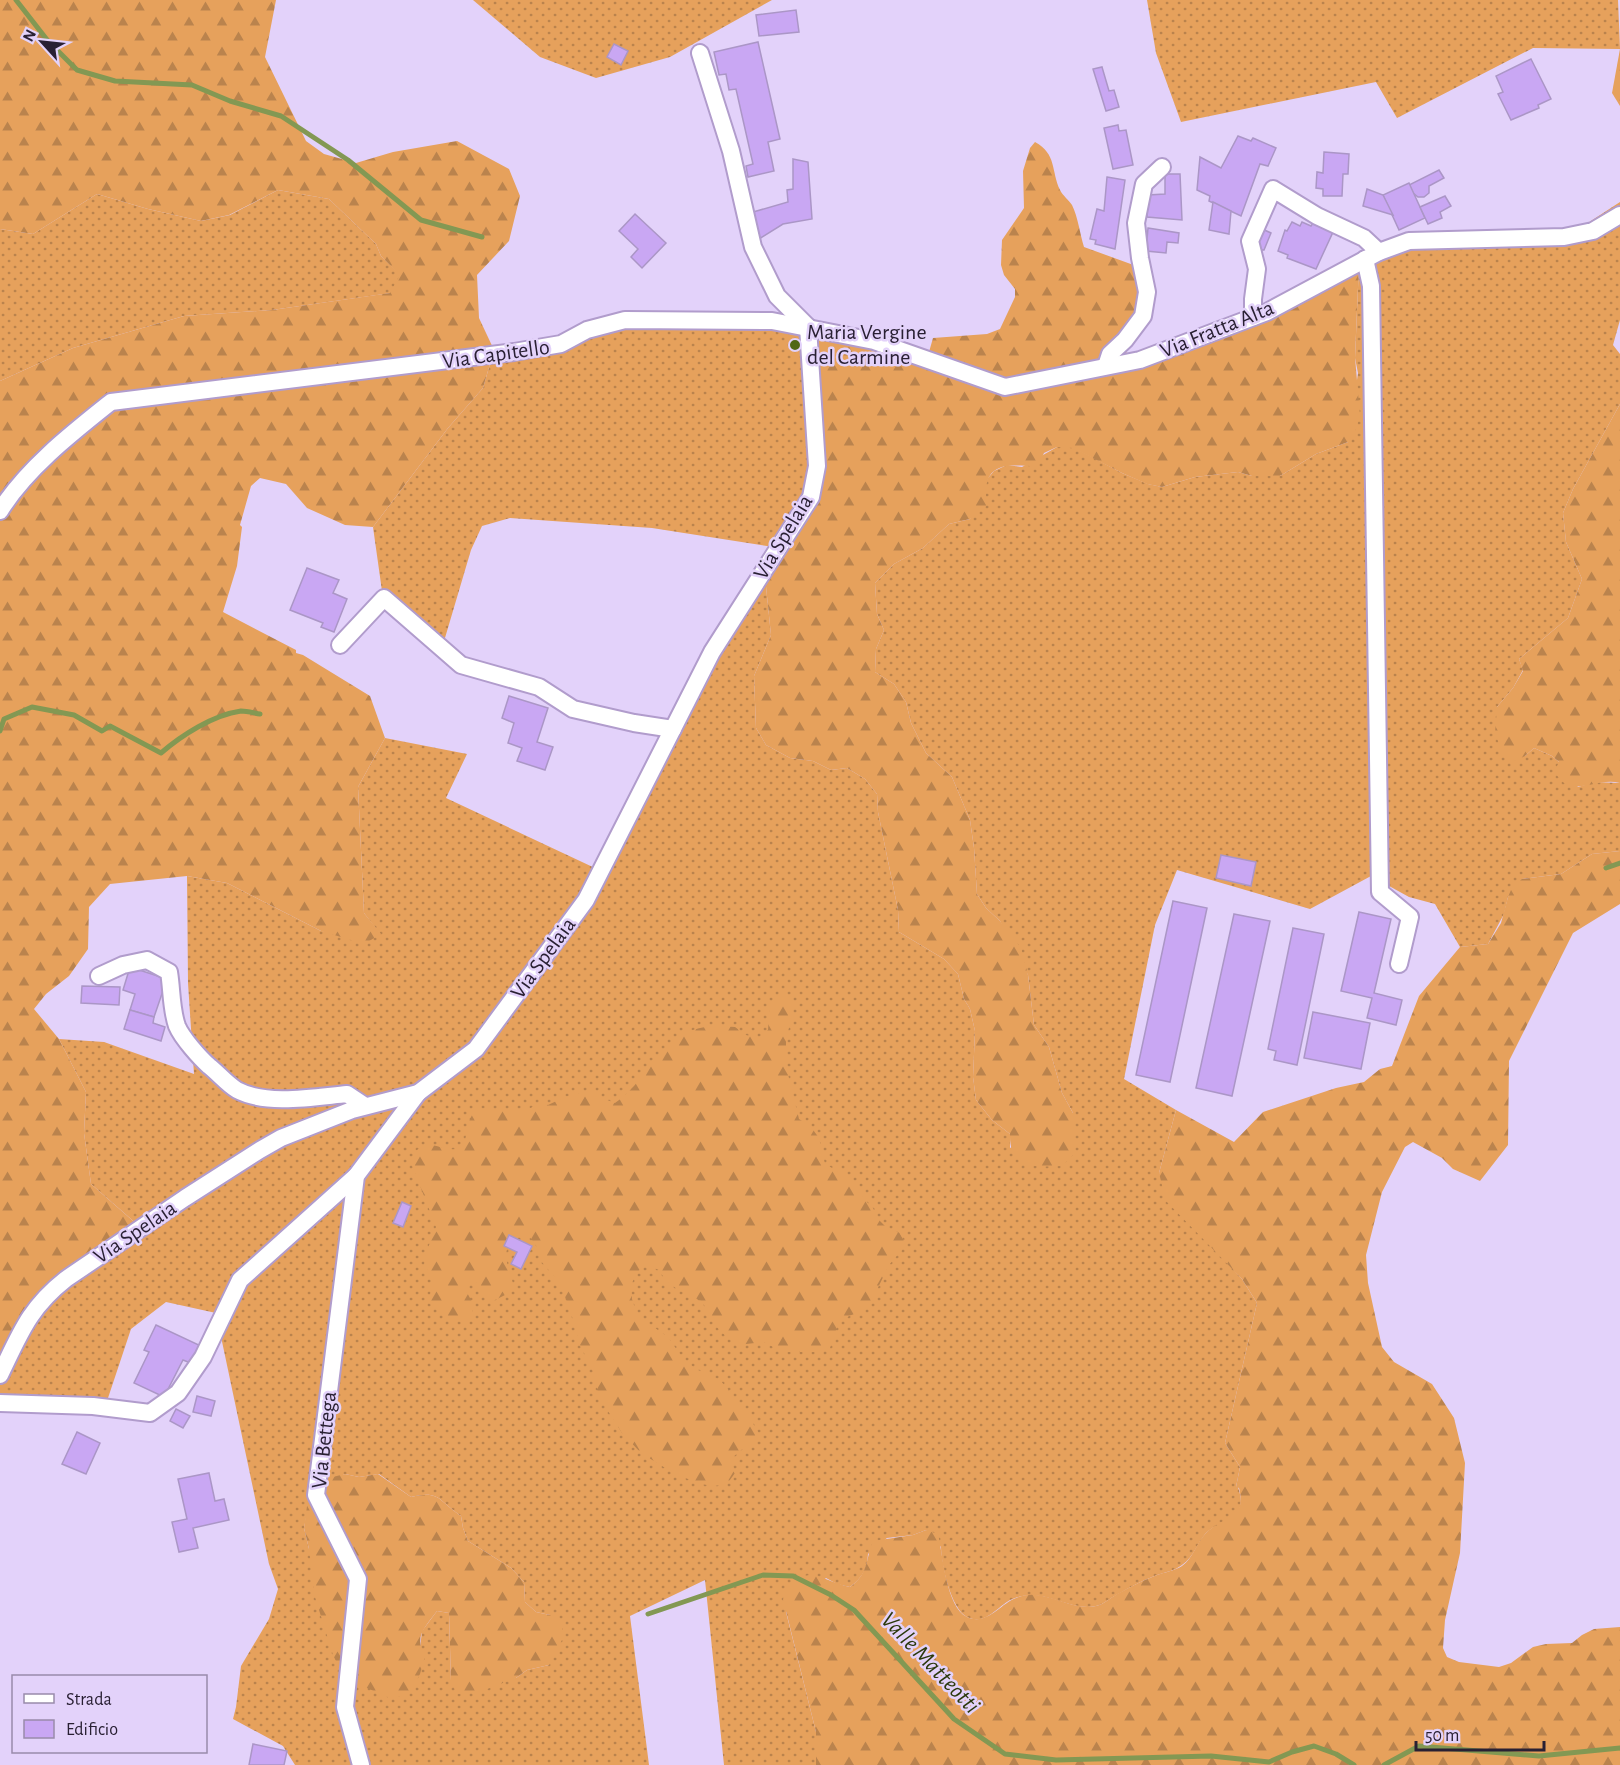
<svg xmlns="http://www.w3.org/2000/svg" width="1620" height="1765" font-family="'Alegreya Sans',sans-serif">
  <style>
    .grass { fill: url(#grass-dots); fill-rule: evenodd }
    .forest { fill: url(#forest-firs) }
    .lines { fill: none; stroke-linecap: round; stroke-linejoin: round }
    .stream { stroke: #839853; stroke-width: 5 }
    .building { fill: #c9a7f3; stroke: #ab96c6; stroke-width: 1.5 }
    .minor-casing { stroke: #b19ccc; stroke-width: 20 }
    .minor { stroke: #fff; stroke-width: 16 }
    .poi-dot { fill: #506716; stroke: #e3d2fa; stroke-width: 2 }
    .labels { text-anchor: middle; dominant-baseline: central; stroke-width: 5; stroke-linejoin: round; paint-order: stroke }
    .street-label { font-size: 22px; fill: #292033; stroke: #e3d2fa }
    .poi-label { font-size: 22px; fill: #292033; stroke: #e3d2fa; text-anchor: start }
    .water-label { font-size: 24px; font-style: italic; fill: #2b390c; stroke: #e3d2fa }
  </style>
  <defs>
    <pattern id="grass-dots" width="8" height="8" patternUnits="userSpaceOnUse" patternTransform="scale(1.5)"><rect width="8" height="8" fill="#e6a15c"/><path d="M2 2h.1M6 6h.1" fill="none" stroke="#ba834d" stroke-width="1.8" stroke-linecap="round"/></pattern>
    <pattern id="forest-firs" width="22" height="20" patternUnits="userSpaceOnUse" patternTransform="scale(1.5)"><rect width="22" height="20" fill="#e6a15c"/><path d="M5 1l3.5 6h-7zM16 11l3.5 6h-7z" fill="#ba834d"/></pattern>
  </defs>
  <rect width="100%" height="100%" fill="#e3d2fa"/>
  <g class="grass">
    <path d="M473,0H772L670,57L596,78L540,57Z"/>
    <path d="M1147,0H1618L1620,49L1533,48L1397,118L1376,82L1181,122L1156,53Z"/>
    <path d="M278,190L329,199L376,244L381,256L401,275L391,293L272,310L184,316L73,348L0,381V229L33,234L97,194L148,209L201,221L230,215Z"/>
    <path d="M1620,202V320L1613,345L1620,354V404L1573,489L1563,513L1566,542L1582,579L1568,618L1519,659L1523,670L1513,688L1497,707L1525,756L1534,748L1552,756L1559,762L1578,787L1595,782L1620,783V851L1592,854L1561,874L1522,879L1508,897L1504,914L1488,944L1460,947L1435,904L1409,897L1371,876L1310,909L1177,870L1155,925L1124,1079L1176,1110L1159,1173L1222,1257L1242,1279L1257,1303L1225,1443L1240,1467L1236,1487H1238C1241,1496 1243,1506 1237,1513C1229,1523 1215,1524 1206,1533C1197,1543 1194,1557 1182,1565C1174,1571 1166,1572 1157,1575C1146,1579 1130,1587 1120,1593C1111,1597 1105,1604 1096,1606C1070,1612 1045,1587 1015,1598C999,1603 987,1627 967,1617C951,1609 941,1564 941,1547L926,1530L913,1535L887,1538L868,1554C867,1569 863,1577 850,1587L837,1584L826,1578L786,1612L816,1732V1765H724L705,1580L630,1616L649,1765H295L283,1746L233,1719L236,1707L241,1666L269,1619L278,1589L269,1564L216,1313L166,1302L131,1329L107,1401L0,1397V1375L24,1324L139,1226L91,1184L84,1133L86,1092L59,1039L104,1042L194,1074L188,983L187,876L227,883L321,931L380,934L364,913L358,787L385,738L467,754L446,798L597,869L764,567L771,635L754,676L756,728L766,745L790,758L813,761L831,770L847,768L865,779L877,794L878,812L898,910L899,932L944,959L958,974L964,999L970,1009L975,1031L973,1077L976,1100L992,1120L1010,1134V1148L1073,1113L1062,1093L1049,1047L1034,1025L1028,975L1000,921L986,908L977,894L974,848L970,820L952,777L926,753L911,723L906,702L894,684L875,672L876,649L884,630L877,614L875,583L894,564L923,548L949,524L970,519L988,478L994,471L1007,465L1022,467L1057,447H1073L1122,473L1148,484L1162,487L1195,477L1238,472L1252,476H1280L1316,454L1348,442L1358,373L1355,358L1359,264L1410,243L1577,230ZM345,1474L359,1477L379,1474L411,1497C441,1490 438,1501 461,1516L463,1528L468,1541L511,1568L524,1582L525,1602L536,1612L550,1615L549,1665L527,1670L516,1678L451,1681L449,1613L437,1611L422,1631L420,1648L309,1549L304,1528L312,1488Z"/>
    <path d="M621,322L811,327L813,480L780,548L652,528L510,518L482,526L471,550L442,648L382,591L373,527L448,428L483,388L494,350L550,348Z"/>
  </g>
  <g class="forest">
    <path d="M0,0H276L265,57L306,141L324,154L356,163L393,152L457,141L509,169L520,196L509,241L477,275L479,318L494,350L483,388L448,428L373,527L345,525L307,508L286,484L260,478L251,486L240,525L242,527L237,566L223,612L296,650V653L303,655L370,696L385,738L358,787L364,913L381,934L364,944L321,931L227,883L187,876L110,884L89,907L88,949L69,976L46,994L34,1009L59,1039L86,1092L84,1133L91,1184L140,1227L59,1282L0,1374V381L73,348L184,316L272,310L390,293L400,275L381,256L376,244L329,199L278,190L229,215L201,221L148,209L97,194L33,234L0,229Z"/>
    <path d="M1620,49V106L1612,93Z"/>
    <path d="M1035,142C1057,154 1051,171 1060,190C1063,196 1069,200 1072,205C1078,217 1080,234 1084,247L1139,267L1142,286L1126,354L1221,330L1359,264L1355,357L1360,416L1355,431L1348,442L1316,454L1280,476H1252L1238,472L1195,477L1162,487L1147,484L1122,473L1073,448L1057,447L1044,453L1038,466C1023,467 998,460 989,477C985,484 986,498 986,506L970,519L949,524L923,548L894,564L875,583L877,614L884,630L876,649L875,672L894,684L906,702L911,723L926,753L952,777L970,820L974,848L977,894L986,908L1000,921L1021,948L1028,975L1034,1025L1049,1047L1062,1093L1073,1113L1074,1154L1062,1166C1034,1167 1009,1170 1010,1134L992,1120L976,1100L973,1077L975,1031L970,1009L964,999L958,974L944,959L899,932L898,910L878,812L877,794L865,779L847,768L831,770L813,761L790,758L766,745L756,728L754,676L771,635L764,567L813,480L811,327L927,359L933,338L987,334L1000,329L1015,297V289L1004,275L1001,265L1002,240L1024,208L1023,171L1030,148Z"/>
    <path d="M1620,404V783C1601,778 1581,791 1568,785C1562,783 1558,776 1554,772L1559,762L1552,756L1534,748L1525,756L1515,761L1504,755L1495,734L1497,707L1513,688L1523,671L1519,659L1568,618L1582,579L1566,542L1563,513L1573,489Z"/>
    <path d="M1620,851V904L1573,933L1509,1061L1508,1145L1480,1181L1453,1169L1442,1158L1413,1142L1405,1147L1382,1192L1366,1255L1368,1283L1382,1347L1394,1362L1432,1384L1454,1418L1465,1463L1460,1553L1445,1620L1443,1648L1447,1657L1459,1662L1499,1667L1511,1663L1533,1647L1546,1644L1572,1643L1582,1635L1594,1629L1620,1627V1765H816V1732L783,1599C804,1559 819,1580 850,1587C869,1573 865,1561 873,1541L913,1535L926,1530L938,1534C943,1555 946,1607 967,1617C987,1626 1000,1604 1016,1598C1044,1586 1069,1612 1096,1606C1105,1604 1111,1597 1119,1593C1130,1587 1146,1579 1157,1575C1165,1572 1174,1571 1182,1566C1194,1557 1196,1543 1206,1533C1224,1515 1247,1521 1239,1488L1236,1487L1240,1467L1225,1443L1257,1303L1242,1279L1166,1201L1159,1173L1176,1110L1234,1142L1263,1112L1336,1088L1364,1082L1380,1069L1392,1066L1419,996L1460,947L1488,944L1501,923L1508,897L1514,883L1522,879L1561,874L1592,854Z"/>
    <path d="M780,994L791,1000L793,1013L786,1039V1066L799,1119L811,1127L819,1138L825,1164L848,1177L859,1187L864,1199L873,1208L879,1220L888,1229L900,1233L906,1245L889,1265L871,1302L862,1311L849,1316L838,1324L830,1348L816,1352H789L777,1349L764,1342L737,1345C720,1332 710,1322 703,1302L677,1289L666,1281L659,1270L646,1265L636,1273L631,1286L632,1299L636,1311L645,1321L668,1337L684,1360L696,1369L720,1380L746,1411L759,1434L753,1446L741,1450L731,1459L735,1473L727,1484L714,1486L701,1484L675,1474L641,1453L622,1433L599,1397L593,1371L580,1345L569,1306L558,1281L540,1260L537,1247L529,1236L516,1234C499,1255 508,1261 513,1284L505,1295L493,1301L482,1294L476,1282L464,1287L471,1300L473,1314L462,1322L449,1319L429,1303L433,1276L424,1266L426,1253L436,1227L412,1165L414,1152L426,1144C442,1146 447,1152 464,1148C467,1132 466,1124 475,1110C493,1105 513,1114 528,1109C532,1108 537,1104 541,1102L548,1105L565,1097L591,1090L602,1098L615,1103C643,1085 661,1040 693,1030C706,1025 722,1026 735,1027L746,1035L758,1038L768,1030L770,1002Z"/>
    <path d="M345,1474L359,1477L378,1474L411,1497C441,1490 438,1501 461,1516L463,1528L468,1541L511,1568L524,1582L525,1602L536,1612L550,1615L562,1626L563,1638L549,1665L527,1670L516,1678L482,1691L457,1694L451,1681L449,1613L437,1611C426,1626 413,1637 425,1656L420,1674L410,1693L391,1699L354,1682L338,1665L333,1655L315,1597L309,1549L304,1528L308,1499L316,1481Z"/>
  </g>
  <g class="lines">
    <g class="stream">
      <path d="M16,0L48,41L77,70L115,81L192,85L230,101L281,116L348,160L421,220L482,237"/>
      <path d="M0,731L4,719L32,707L74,715L102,731L110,726L161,753C182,735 213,715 241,711C247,711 254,713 260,714"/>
      <path d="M1606,868L1620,863"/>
      <path d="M648,1614L763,1575L793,1576L831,1595L854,1610L954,1719L1005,1754L1056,1760L1211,1756L1269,1762L1292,1752L1314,1746L1336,1754L1354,1765"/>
      <path d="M1384,1765L1419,1746L1539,1756L1620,1748"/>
    </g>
  </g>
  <g class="building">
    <path d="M796,10L799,32L759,36L756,15Z"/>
    <path d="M758,42L780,139L768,142L774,171L748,177L746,166L753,164L736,89L729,90L726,74L719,75L714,52Z"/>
    <path d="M614,44L628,51L621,65L607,57Z"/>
    <path d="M1531,59L1551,99L1538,105L1539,108L1511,120L1498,94L1503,92L1496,76Z"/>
    <path d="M1102,67L1109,91L1114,90L1119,107L1106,111L1093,69Z"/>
    <path d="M1118,125L1119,131L1126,130L1133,165L1113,169L1104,128Z"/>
    <path d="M1238,136L1251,141L1253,138L1276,148L1268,166L1260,164L1241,216L1209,201L1210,196L1197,190L1200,157L1221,168Z"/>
    <path d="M1324,152L1349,154L1348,174H1343L1342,196H1323V189L1316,188L1317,172L1323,173Z"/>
    <path d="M793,159L808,162L812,219L783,224L759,239L753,212L788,202L787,190L793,189Z"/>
    <path d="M1439,170L1444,178L1429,186V193L1424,197H1418L1413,193L1409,185Z"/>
    <path d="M1165,174H1180L1182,220L1147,217L1148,195L1165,194Z"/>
    <path d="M1107,177L1125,180L1115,249L1095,244L1096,240L1090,239L1097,209L1104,211Z"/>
    <path d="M1409,183L1425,218L1399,230L1383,195Z"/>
    <path d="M1367,189L1383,195L1393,215L1363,206Z"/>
    <path d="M1445,196L1451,206L1440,212L1442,218L1428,224L1420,207Z"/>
    <path d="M1213,202L1231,211L1229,234L1209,230Z"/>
    <path d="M635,214L666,243L642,268L631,257L638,249L619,231Z"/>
    <path d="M1292,222L1300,226L1302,222L1311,226L1313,223L1333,232L1316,269L1287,258L1288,255L1278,251L1285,230L1287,231Z"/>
    <path d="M1148,228L1179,233L1178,243L1167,242L1166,253L1146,251Z"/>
    <path d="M1260,228L1271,233L1264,250H1258Z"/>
    <path d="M307,568L339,580L333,593L347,599L334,632L321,627L323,623L290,610Z"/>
    <path d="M509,696L548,708L537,742L553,747L545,770L517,761L522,748L508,743L514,723L502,718Z"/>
    <path d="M1221,855L1256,862L1251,886L1216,878Z"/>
    <path d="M1173,901L1207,908L1170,1082L1136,1075Z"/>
    <path d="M1359,912L1391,919L1374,993L1402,1000L1396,1025L1367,1018L1372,998L1341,991Z"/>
    <path d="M1234,914L1270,921L1232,1096L1196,1088Z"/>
    <path d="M1293,928L1324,934L1297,1065L1274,1060L1276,1051L1268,1049Z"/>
    <path d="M130,967L167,979L154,1017L130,1010L135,994L123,990Z"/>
    <path d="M82,986L120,987L119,1005L81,1003Z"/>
    <path d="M130,1010L154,1017L153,1023L165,1027L161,1041L124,1029Z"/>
    <path d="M1313,1012L1370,1023L1361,1069L1304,1058Z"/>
    <path d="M402,1202L411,1206L403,1227L393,1223Z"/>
    <path d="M509,1235L532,1246L521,1269L511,1264L517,1252L504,1246Z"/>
    <path d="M156,1325L201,1346L193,1364L183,1360L164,1397L134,1383L149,1352L144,1350Z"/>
    <path d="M197,1396L215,1401L211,1416L193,1412Z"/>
    <path d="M176,1409L190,1416L183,1428L170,1421Z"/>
    <path d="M77,1432L100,1443L86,1474L62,1464Z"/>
    <path d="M209,1473L215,1501L224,1499L229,1520L193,1528L198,1548L179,1552L172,1522L187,1519L178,1479Z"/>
    <path d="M253,1744L287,1751L284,1765H249Z"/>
  </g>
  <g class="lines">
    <g class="minor-casing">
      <g id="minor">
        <path d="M700,53L731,151L753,247L777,296L808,327"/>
        <path d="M1365,259L1371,286L1380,892L1410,917L1399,964"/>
        <path d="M1253,317V299L1257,269L1250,241L1273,189L1317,216L1364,238L1379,252"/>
        <path d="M1106,366L1110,354L1125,340L1143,316L1147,292L1140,258L1136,223L1144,184L1162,167"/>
        <path d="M0,511C26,469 72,433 111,402L514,352L561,344L587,330L625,320L772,321L874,341L1005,387L1140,360L1267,312L1379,252L1409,241L1564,237L1593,231L1620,215"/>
        <path d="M340,645L384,598L461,665L539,687L573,709L634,723L673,729"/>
        <path d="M99,976L123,965L147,960L169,972C172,990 171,1009 177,1026C182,1038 200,1058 209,1066C218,1073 227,1084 237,1090C267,1106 315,1097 347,1094L365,1106"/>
        <path d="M0,1375C20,1334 29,1308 66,1279L185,1198L260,1150L281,1138L352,1110L418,1093L476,1049L586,900L712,652L811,497L817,466L808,327"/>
        <path d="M0,1403L93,1406L150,1413L178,1393L203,1357L240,1280L356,1176"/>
        <path d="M361,1765L345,1707L358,1579L316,1495L356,1176L418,1093"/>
      </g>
    </g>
    <use href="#minor" class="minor"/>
  </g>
  <circle class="poi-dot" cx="795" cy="345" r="6"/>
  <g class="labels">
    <g class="street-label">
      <text transform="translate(1217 329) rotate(-22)">Via Fratta Alta</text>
      <text transform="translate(496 354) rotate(-8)">Via Capitello</text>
      <text transform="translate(783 537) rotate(-59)">Via Spelaia</text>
      <text transform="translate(543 958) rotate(-54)">Via Spelaia</text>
      <text transform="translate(135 1232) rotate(-34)">Via Spelaia</text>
      <text transform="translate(324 1440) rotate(-84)">Via Bettega</text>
    </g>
    <g class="poi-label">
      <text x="807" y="332">Maria Vergine<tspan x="807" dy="25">del Carmine</tspan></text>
    </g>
    <g class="water-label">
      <text transform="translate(930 1663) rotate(46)">Valle Matteotti</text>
    </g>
  </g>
  <rect x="12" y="1675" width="195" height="78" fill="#e3d2fa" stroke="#998baa" stroke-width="1.5"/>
  <rect x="24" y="1694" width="30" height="9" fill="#ffffff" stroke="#998baa" stroke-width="1.5"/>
  <text x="66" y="1705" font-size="18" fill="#292033">Strada</text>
  <rect x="24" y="1720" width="30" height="18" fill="#c9a7f3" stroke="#998baa" stroke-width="1.5"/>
  <text x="66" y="1735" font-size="18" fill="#292033">Edificio</text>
  <g transform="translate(42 42) rotate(297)" stroke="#e3d2fa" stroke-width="4.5" paint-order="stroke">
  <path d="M0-4.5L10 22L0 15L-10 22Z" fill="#292033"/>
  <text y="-9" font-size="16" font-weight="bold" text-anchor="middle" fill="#292033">N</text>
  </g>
  <path d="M1416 1741v9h128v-9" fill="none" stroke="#292033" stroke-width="3"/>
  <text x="1425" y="1741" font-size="18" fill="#292033" stroke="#e3d2fa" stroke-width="4.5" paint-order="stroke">50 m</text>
</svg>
